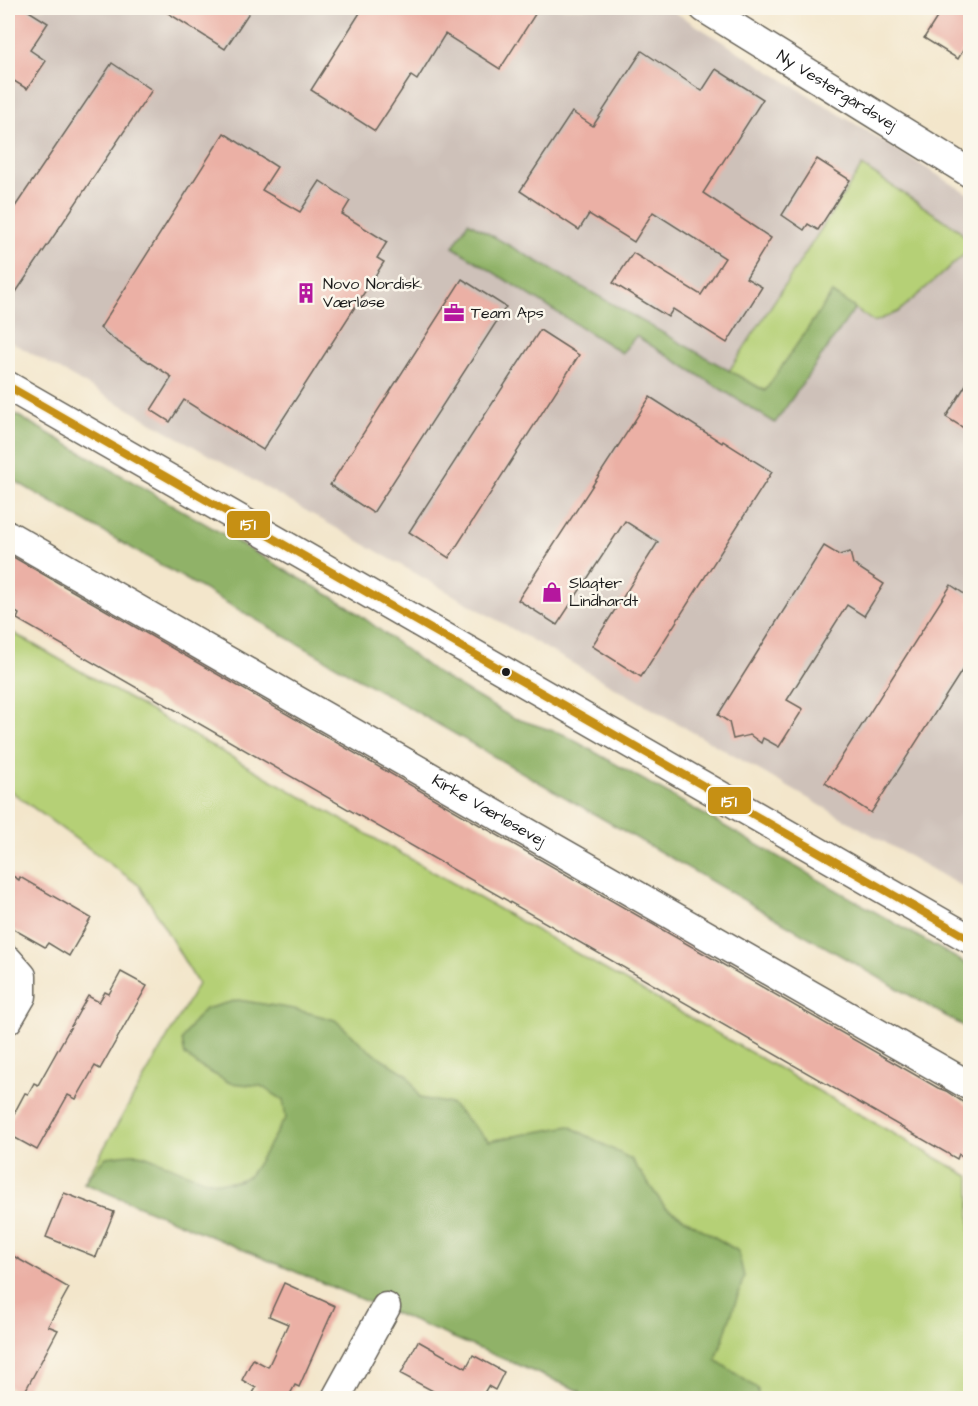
<svg xmlns="http://www.w3.org/2000/svg" width="978" height="1406" font-family="'Architects Daughter',sans-serif">
  <style>
    .industrial { fill: #cec1b9 }
    .green { fill: #b5d076; stroke: #687649; stroke-width: 1.5 }
    .forest { fill: #90b267; stroke: #566742; stroke-width: 1.5 }
    .building { fill: #ebb0a5 }
    .lines { fill: none; stroke-linecap: round; stroke-linejoin: round }
    .minor-casing { stroke: #676359; stroke-width: 31 }
    .minor { stroke: #fff; stroke-width: 28 }
    .bus-1-casing { stroke: #fbf7ec; stroke-width: 12 }
    .bus-1 { stroke: #c69014; stroke-width: 8 }
    .bus-dot { fill: #1c1c1c; stroke: #fbf7ec; stroke-width: 2 }
    .labels { text-anchor: middle; dominant-baseline: central; stroke-width: 5; stroke-linejoin: round; paint-order: stroke }
    .street-label { font-size: 16px; fill: #1c1c1c; stroke: #fbf7ec }
    .poi-label { font-size: 16px; fill: #1c1c1c; stroke: #fbf7ec; text-anchor: start }
    .line-badge { stroke: #fbf7ec; stroke-width: 2 }
    .badge-label { font-size: 16px; text-anchor: middle; font-weight: bold; fill: #fff }
  </style>
  <rect width="100%" height="100%" fill="#fbf7ec"/>
  <filter id="ink" filterUnits="userSpaceOnUse"><feTurbulence type="fractalNoise" baseFrequency=".0167" numOctaves="2"/><feDisplacementMap in="SourceGraphic" scale="12" xChannelSelector="R" yChannelSelector="G"/><feConvolveMatrix kernelMatrix="1 2 1 2 8 2 1 2 1" color-interpolation-filters="sRGB"/></filter>
  <filter id="wash" filterUnits="userSpaceOnUse"><feTurbulence type="fractalNoise" baseFrequency=".008" numOctaves="4" result="noise"/><feDisplacementMap in="SourceGraphic" scale="24" xChannelSelector="R" yChannelSelector="G"/><feGaussianBlur stdDeviation="1.35" result="paint"/><feColorMatrix in="noise" values="0 0 0 0 0 0 0 0 0 0 0 0 0 0 0 0 0 1.4 0 .05"/><feComposite in="paint" operator="in"/></filter>
  <g filter="url(#wash)">
    <rect width="100%" height="100%" fill="#f3e6cb"/>
    <path class="industrial" d="M8,8H668L970,195V891L8,340Z"/>
    <g class="green">
      <path d="M862,166L959,230L968,242V251L898,312L874,322L832,293L766,391L729,371Z"/>
      <path d="M8,630L970,1177V1398H577L580,1391L84,1183L198,984L140,886L8,789Z"/>
    </g>
    <g class="forest">
      <path d="M468,222L765,391L832,293L855,308L775,423L636,336L622,353L453,247Z"/>
      <path d="M8,410L348,606L438,674L511,717L563,734L970,966V1030L8,477Z"/>
      <path d="M238,1000L294,1009L335,1020L370,1051L408,1075L420,1098L451,1104L489,1141L569,1126L631,1159L665,1207L738,1251L744,1277L716,1360L758,1389V1398H577L580,1391L84,1183L106,1157C117,1156 132,1152 143,1155C173,1164 217,1196 248,1176C255,1171 277,1129 286,1118L283,1100L261,1086L230,1083L199,1066L185,1055L182,1040L193,1022L205,1009Z"/>
    </g>
    <g id="blocks">
      <g class="building">
        <path d="M8,8H24L48,23L30,50L46,61L27,89L11,79L8,84Z"/>
        <path d="M160,8H252L225,49Z"/>
        <path d="M363,8H539L500,69L445,34L417,80L411,76L375,131L311,90Z"/>
        <path d="M943,8H957L970,16V39L958,59L924,38Z"/>
        <path d="M642,51L702,91L716,69L763,99L703,193L771,238L746,278L762,287L727,343L673,309L668,317L613,283L633,253L701,295L725,258L653,212L634,242L589,214L579,230L520,191L572,112L593,126Z"/>
        <path d="M112,63L152,90L8,304V217Z"/>
        <path d="M224,133L277,167L262,190L300,212L320,181L350,201L342,214L387,242L377,258L384,262L263,450L184,400L170,422L151,410L172,377L116,341L100,328Z"/>
        <path d="M817,159L850,180L818,230L808,224L804,230L782,215Z"/>
        <path d="M462,279L506,307L373,513L330,485Z"/>
        <path d="M540,330L579,355L449,558L409,532Z"/>
        <path d="M970,378V432L946,417Z"/>
        <path d="M650,397L722,443L723,441L772,472L641,677L592,646L658,542L625,521L557,625L518,600Z"/>
        <path d="M824,546L839,555L850,552L853,564L884,584L864,616L847,605L787,700L803,709L779,747L763,738L761,743L750,735L733,739L729,722L718,715Z"/>
        <path d="M8,554L938,1088L946,1091L970,1107V1161L959,1154L957,1159L17,619L19,614L8,607Z"/>
        <path d="M951,585L970,598V658L871,813L825,783Z"/>
        <path d="M8,873L19,880L20,877L91,918L69,956L48,943L45,947L8,926Z"/>
        <path d="M121,972L147,986L100,1069L95,1066L76,1099L68,1095L37,1150L8,1134V1125L25,1093L28,1094L34,1083L38,1085L88,996L99,1002L105,992L109,994Z"/>
        <path d="M64,1193L114,1212L96,1257L46,1237Z"/>
        <path d="M8,1253L69,1288L48,1326L58,1330L23,1395L8,1386Z"/>
        <path d="M284,1283L335,1306L299,1387L295,1385L288,1398H250L256,1388L242,1380L253,1359L268,1367L288,1324L269,1316Z"/>
        <path d="M418,1341L466,1368L473,1355L504,1372L495,1390L488,1386L481,1398H446L401,1374Z"/>
      </g>
    </g>
  </g>
  <g filter="url(#ink)">
    <use href="#blocks" fill-opacity="0" stroke="#676359" stroke-width="1.5"/>
    <g class="lines">
      <g class="minor-casing">
        <g id="minor">
          <path id="s1" d="M704,8L970,173"/>
          <path d="M8,386L970,939"/>
          <path id="s2" d="M8,535L970,1086"/>
          <path d="M8,960L22,976V996L8,1020"/>
          <path d="M336,1398L386,1307"/>
        </g>
      </g>
      <use href="#minor" class="minor"/>
      <g class="bus-1-casing">
        <path id="bus-1" d="M8,386L970,939"/>
      </g>
      <use href="#bus-1" class="bus-1"/>
    </g>
  </g>
  <defs>
    <g id="building-bare" transform="scale(1.62)"><path d="M-4-6H4V6H1V3H-1V6H-4ZM-2.5-4.3h1.7v1.8h-1.7ZM.8-4.3h1.7v1.8H.8ZM-2.5-1h1.7V.8h-1.7ZM.8-1h1.7V.8H.8Z" fill="#b5179e" stroke="#fbf7ec" stroke-width="2.5" paint-order="stroke"/></g>
    <g id="office-bare" transform="scale(1.62)"><path d="M-6-3h4V-5.5h4V-3h4V5H-6ZM-1-4.5V-3h2v-1.5ZM-6 0V1H6V0Z" fill="#b5179e" stroke="#fbf7ec" stroke-width="2.5" paint-order="stroke"/></g>
    <g id="shop-bare" transform="scale(1.62)"><path d="M-5-2.5h2.3a2.7 3.5 0 0 1 5.4 0H5L5.5 6h-11ZM-1.5-2.5h3a1.5 2.3 0 0 0-3 0Z" fill="#b5179e" stroke="#fbf7ec" stroke-width="2.5" paint-order="stroke"/></g>
  </defs>
  <g fill-rule="evenodd">
    <use href="#building-bare" x="306" y="293"/>
    <use href="#office-bare" x="454" y="313"/>
    <use href="#shop-bare" x="552" y="592"/>
  </g>
  <circle class="bus-dot" cx="506" cy="672" r="5"/>
  <g class="labels">
    <g class="street-label">
      <text stroke="none"><textPath href="#s1" startOffset="156">Ny Vestergårdsvej</textPath></text>
      <text stroke="none"><textPath href="#s2" startOffset="554">Kirke Værløsevej</textPath></text>
    </g>
    <g class="poi-label">
      <text x="323" y="284">Novo Nordisk<tspan x="323" dy="18">Værløse</tspan></text>
      <text x="471" y="313">Team Aps</text>
      <text x="569" y="583">Slagter<tspan x="569" dy="18">Lindhardt</tspan></text>
    </g>
  </g>
  <g class="line-badge">
    <rect x="226" y="510" width="45" height="29" rx="6" fill="#c69014"/>
    <rect x="707" y="786" width="45" height="29" rx="6" fill="#c69014"/>
  </g>
  <g class="badge-label">
    <text x="248" y="530">151</text>
    <text x="729" y="807">151</text>
  </g>
  <rect width="978" height="1406" fill="none" stroke="#fbf7ec" stroke-width="30"/>
</svg>
